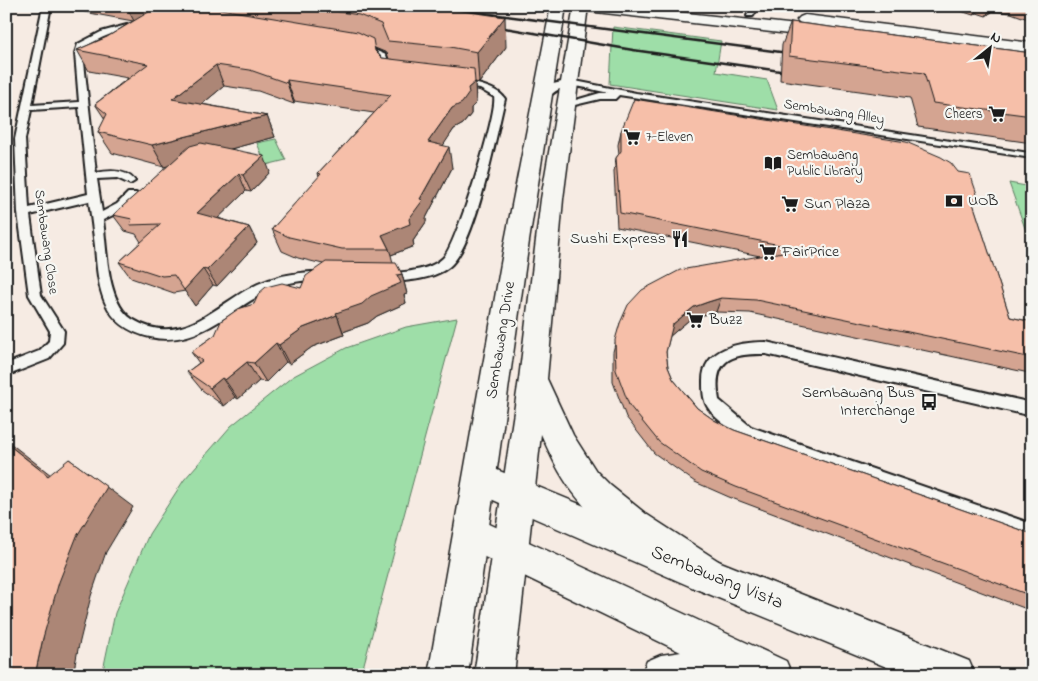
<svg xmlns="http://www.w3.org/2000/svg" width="1038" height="681" font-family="'Indie Flower',sans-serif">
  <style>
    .green { fill: #9edea8; stroke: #5d7d62 }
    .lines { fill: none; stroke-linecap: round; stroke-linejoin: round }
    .service-casing { stroke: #1c1c1c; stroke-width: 4 }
    .minor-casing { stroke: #1c1c1c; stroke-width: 3 }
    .secondary-casing { stroke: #1c1c1c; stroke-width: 3 }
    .primary-casing { stroke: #1c1c1c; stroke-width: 3 }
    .service { fill: #f6f6f2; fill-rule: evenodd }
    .minor { fill: #f6f6f2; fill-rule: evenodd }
    .secondary { fill: #f6f6f2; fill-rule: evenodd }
    .primary { fill: #f6f6f2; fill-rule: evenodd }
    .rail { stroke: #1c1c1c; stroke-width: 2.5 }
    .wall { fill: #d4a491; stroke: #1c1c1c; fill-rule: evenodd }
    .shaded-wall { fill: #ac8676; stroke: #1c1c1c }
    .building { fill: #f6bfa9; stroke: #1c1c1c }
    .labels { text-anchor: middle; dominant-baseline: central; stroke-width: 4.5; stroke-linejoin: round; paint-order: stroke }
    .far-street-label { font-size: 14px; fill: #1c1c1c; stroke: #f6f6f2 }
    .far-poi-label { font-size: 14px; fill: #1c1c1c; stroke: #f6f6f2; text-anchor: start }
    .poi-label { font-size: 16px; fill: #1c1c1c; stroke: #f6f6f2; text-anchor: start }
    .street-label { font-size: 16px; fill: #1c1c1c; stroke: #f6f6f2 }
    .near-street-label { font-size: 19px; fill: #1c1c1c; stroke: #f6f6f2 }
  </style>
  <rect width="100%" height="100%" fill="#f6ebe3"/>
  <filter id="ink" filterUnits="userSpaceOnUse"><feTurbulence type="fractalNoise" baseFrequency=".02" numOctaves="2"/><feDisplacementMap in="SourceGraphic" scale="10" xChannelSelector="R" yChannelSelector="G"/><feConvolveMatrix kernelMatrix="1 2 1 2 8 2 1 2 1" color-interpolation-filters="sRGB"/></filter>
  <g filter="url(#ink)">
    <g class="green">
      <path d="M613,27L721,41L716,72L767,80L778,110L610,84Z"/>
      <path d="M276,139L286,160L266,165L257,143Z"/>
      <path d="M1009,183L1032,187V248Z"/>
      <path d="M457,318L361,675H102L115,613L149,534L184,480L231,426L292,377L346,348L406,327Z"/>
    </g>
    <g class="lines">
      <g class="service-casing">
        <g id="service">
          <path d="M43,6H51L32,105L79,102L75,53L78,44L101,32L145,20L186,16L365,46L386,55L392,73C415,76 494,78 505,99C496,136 477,238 452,264C424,293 339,277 301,281C265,285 241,309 211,326C191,337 172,342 150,337C101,326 98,287 95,246C93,230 91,216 89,201L30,215L41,295L64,331L63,343L49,359L6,376V364L39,351L49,341L50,331L29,295L18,213L15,139ZM186,20L363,50L379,58L381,70L386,77L480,89L494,97C498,112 456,246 443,258C422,278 367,273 340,272C312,271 285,272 258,284C216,303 183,350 132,319C106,302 107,248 103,220L125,209L138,195L136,193H128L117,204L102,212L97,179L117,178L130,184L135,181C126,169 110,170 96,173L83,53L85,47C115,28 151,22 186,20ZM79,107L88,194L29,208L25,139L31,110Z"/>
          <path d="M751,6H759L753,16H747Z"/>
          <path d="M570,80L636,93L1029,153L1032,154V158L619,95L615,99H600L562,108V104L600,93H608C584,88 564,78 546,100L538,98L549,85Z"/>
          <path d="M766,342L1032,403V416L766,354C730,353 712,360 719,400L751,427L1032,524V542L741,437C730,428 716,420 709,409C703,401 703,391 703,382C702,348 739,342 766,342Z"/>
        </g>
      </g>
      <g class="minor-casing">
        <g id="minor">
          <path d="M480,463L708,557L969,661L975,675H906L694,588L468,489L464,478L468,467Z"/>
          <path d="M472,516L786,661L792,675H728L460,545L455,533L460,521Z"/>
        </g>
      </g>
      <g class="secondary-casing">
        <g id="secondary">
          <path d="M551,6H566L529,241L468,675H428L505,241Z"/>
          <path d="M574,6H588L563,199L547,379L573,435L596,471L611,486L646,514L720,562L725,575L720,588L707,593L694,588C653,560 602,533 572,491C559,474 550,454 541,434L514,675H474L519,379L541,199Z"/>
          <path d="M688,651L748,655L762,661L768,675H641L647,661L661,655Z"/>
        </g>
      </g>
      <g class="primary-casing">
        <g id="primary">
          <path d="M571,6H622L824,28L832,33L824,38L578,10Z"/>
          <path d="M805,15L1032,43V53L800,23L797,20L800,17Z"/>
        </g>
      </g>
      <use href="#service" class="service"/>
      <use href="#minor" class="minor"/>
      <use href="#secondary" class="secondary"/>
      <use href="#primary" class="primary"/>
      <g class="rail">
        <path d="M430,6L796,54"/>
        <path d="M493,26L633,50L794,73"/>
      </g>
    </g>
    <g class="wall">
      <path d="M81,6H444L506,47L479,83L475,82L476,103L471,108V114L463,124L454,129L443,145L452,168L426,218V222L413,241L414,246L391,255L393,263L402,274L407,294L404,295L406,303L377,316L368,323L343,332L344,335L312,347L289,364L286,362L266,382L259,381L238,399L235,397L224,406L202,390L187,372L199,363L191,352L215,335L254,304L301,288L323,264L298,258L282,251L272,229L319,177L318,173L374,113L294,101V104L258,91L224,86L202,104L267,116L275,137L230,149L270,172L251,192L246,191L218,218L249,227L257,243L217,286L213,285L195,306L185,291L174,293L131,278L119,262L141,242L136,234L125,231L113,215L168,166L164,167L112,153L98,132L105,119L95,104L128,78L89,71L77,50L107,37L133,21L84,12ZM375,48L387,53L389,59L382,58L376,51Z"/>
      <path d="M946,6H1032V18H1025L1011,13L993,11L986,16L977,13L973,15Z"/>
      <path d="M791,22L1032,53V143L918,127L910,98L780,80L782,45Z"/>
      <path d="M621,131L978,197L973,204L1010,317L1032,322V383L1029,373L750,313L716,312L703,315L689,320L670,336L666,352L668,367L673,379L697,408L714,420L734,430L1032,534V605L1024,608L729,497L695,482L654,453L626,417L613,382V352L620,323L760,256L617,227L614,172L616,158L619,154L618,145Z"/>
    </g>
    <g class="shaded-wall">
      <path d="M126,6H147L153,19L134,21Z"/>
      <path d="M979,6H981L977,13L973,15Z"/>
      <path d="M992,6H996L993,11L986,16Z"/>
      <path d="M505,17L506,47L479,83L477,52Z"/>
      <path d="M216,65L224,86L183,120L172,99Z"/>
      <path d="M287,80L294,101V104L287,83Z"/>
      <path d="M475,82L476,103L471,108V114L463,124L454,129L431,164L428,142L452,108L468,88Z"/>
      <path d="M267,116L275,137L164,167L152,145Z"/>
      <path d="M449,147L452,168L426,218V222L413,241L414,246L391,255L389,249L382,235L409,219Z"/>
      <path d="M264,156L270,172L251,192L243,175Z"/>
      <path d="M239,174L246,191L206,230L197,213Z"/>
      <path d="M249,227L257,243L217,286L207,270Z"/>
      <path d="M203,269L213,285L195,306L184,290Z"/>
      <path d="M402,274L407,294L404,295L406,303L377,316L368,323L343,332L336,313L397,275Z"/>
      <path d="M721,298L716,312L703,315L689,320L669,337L673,324L694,307L708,302Z"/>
      <path d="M337,315L344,335L312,347L289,364L279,345L303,328Z"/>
      <path d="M276,343L286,362L266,382L254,363Z"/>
      <path d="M247,362L259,381L238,399L225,380Z"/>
      <path d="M222,378L235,397L224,406L210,388Z"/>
      <path d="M6,440L78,496L48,476L6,443Z"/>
      <path d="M69,459L133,507L106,552L91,596L78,649L73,675H35L43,638Z"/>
    </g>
    <g class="building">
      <path d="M152,6H202L358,32L373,39L375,51L382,58L474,69L475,82L468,88L469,93L462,103L452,108L428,142L449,147L420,199L423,200L409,219L410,224L382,235L389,249H342L289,237L272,229L321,174L318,173L391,95L287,80V83L250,70L216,65L172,99L267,116L152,145L98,132L107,114L95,104L148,64L77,50L107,37L157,7Z"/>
      <path d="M303,6H444L449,7L448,9L505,17L477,52L450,47L388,41L381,24L359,15Z"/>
      <path d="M791,22L1032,53V116L933,103L924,73L789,56Z"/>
      <path d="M634,99L906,142L941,157L951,163L958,172L970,174L978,197H971L1010,317L1032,322V358L756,300L721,298L708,302L694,307L673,324L666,352L668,367L673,379L697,408L714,420L734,430L1032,534V596L736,487L701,472L659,442L629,405L616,370L615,340L620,323L628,305L642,290L680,270L800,249L620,213L616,158L621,151V131Z"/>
      <path d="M201,143L264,156L243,175L239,174L197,213L249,227L207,270L203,269L184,290L174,275L162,276L119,262L161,224L130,225L132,219L113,215L190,146Z"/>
      <path d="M326,262L396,263L402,274L397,275L401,283L371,296L362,304L336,313L337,315L303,328L279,345L276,343L254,363L247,362L225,380L222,378L210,388L187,372L202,361L191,352L215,335L221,321L238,309L254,304L259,293L266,287L282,283L301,288L306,276Z"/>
      <path d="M6,443L48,476L69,459L107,487L77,536L59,582L43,638L35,675H6Z"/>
    </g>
  </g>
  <defs>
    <g id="supermarket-bare" transform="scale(1.35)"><path d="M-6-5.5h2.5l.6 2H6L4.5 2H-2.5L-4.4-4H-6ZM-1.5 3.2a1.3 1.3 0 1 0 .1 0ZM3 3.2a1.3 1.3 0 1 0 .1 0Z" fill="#1c1c1c" stroke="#f6f6f2" stroke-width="2.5" paint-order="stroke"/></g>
    <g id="library-bare" transform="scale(1.35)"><path d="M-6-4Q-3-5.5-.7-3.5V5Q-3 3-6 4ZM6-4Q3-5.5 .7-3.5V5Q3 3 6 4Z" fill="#1c1c1c" stroke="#f6f6f2" stroke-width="2.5" paint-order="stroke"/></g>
    <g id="bank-bare" transform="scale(1.35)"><path d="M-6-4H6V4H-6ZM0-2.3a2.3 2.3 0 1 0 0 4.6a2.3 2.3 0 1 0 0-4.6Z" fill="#1c1c1c" stroke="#f6f6f2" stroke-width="2.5" paint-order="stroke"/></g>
    <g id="restaurant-bare" transform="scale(1.35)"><path d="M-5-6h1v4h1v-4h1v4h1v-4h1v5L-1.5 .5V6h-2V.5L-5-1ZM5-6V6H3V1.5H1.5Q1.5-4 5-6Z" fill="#1c1c1c" stroke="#f6f6f2" stroke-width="2.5" paint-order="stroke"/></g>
    <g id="bus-bare" transform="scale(1.35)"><path d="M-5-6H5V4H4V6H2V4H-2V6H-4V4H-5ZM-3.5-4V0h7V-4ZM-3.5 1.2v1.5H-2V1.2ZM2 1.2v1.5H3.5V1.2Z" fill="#1c1c1c" stroke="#f6f6f2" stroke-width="2.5" paint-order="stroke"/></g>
  </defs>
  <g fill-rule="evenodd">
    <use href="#supermarket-bare" x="997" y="114"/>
    <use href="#supermarket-bare" x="632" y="137"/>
    <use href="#library-bare" x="773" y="163"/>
    <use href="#bank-bare" x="954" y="201"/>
    <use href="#supermarket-bare" x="790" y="204"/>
    <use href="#restaurant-bare" x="680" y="239"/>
    <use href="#supermarket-bare" x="768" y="252"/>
    <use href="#supermarket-bare" x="695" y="320"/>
    <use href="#bus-bare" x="929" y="402"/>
  </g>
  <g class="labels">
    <g class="far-street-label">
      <text transform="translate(834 112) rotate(9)">Sembawang Alley</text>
      <text transform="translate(46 242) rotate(82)">Sembawang Close</text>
    </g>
    <g class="far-poi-label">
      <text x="983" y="114" text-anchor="end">Cheers</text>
      <text x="646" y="137">7-Eleven</text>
      <text x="787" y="155">Sembawang<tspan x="787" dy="16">Public Library</tspan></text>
    </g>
    <g class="poi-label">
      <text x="968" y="201">UOB</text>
      <text x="804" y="204">Sun Plaza</text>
      <text x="666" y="239" text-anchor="end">Sushi Express</text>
      <text x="782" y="252">FairPrice</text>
      <text x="709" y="320">Buzz</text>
      <text x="915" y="393" text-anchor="end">Sembawang Bus<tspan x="915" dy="18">Interchange</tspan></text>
    </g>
    <g class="street-label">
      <text transform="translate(501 340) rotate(-81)">Sembawang Drive</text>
    </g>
    <g class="near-street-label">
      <text transform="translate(717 578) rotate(22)">Sembawang Vista</text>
    </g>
  </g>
  <rect width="1038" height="681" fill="none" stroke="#f6f6f2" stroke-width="25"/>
  <rect x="12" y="12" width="1013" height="656" fill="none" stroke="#1c1c1c" stroke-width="2" filter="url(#ink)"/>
  <g transform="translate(990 48) rotate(30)" stroke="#f6f6f2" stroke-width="4" paint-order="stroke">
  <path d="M0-4L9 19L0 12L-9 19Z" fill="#1c1c1c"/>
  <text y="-8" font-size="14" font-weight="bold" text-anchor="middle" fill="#1c1c1c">N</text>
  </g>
</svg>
